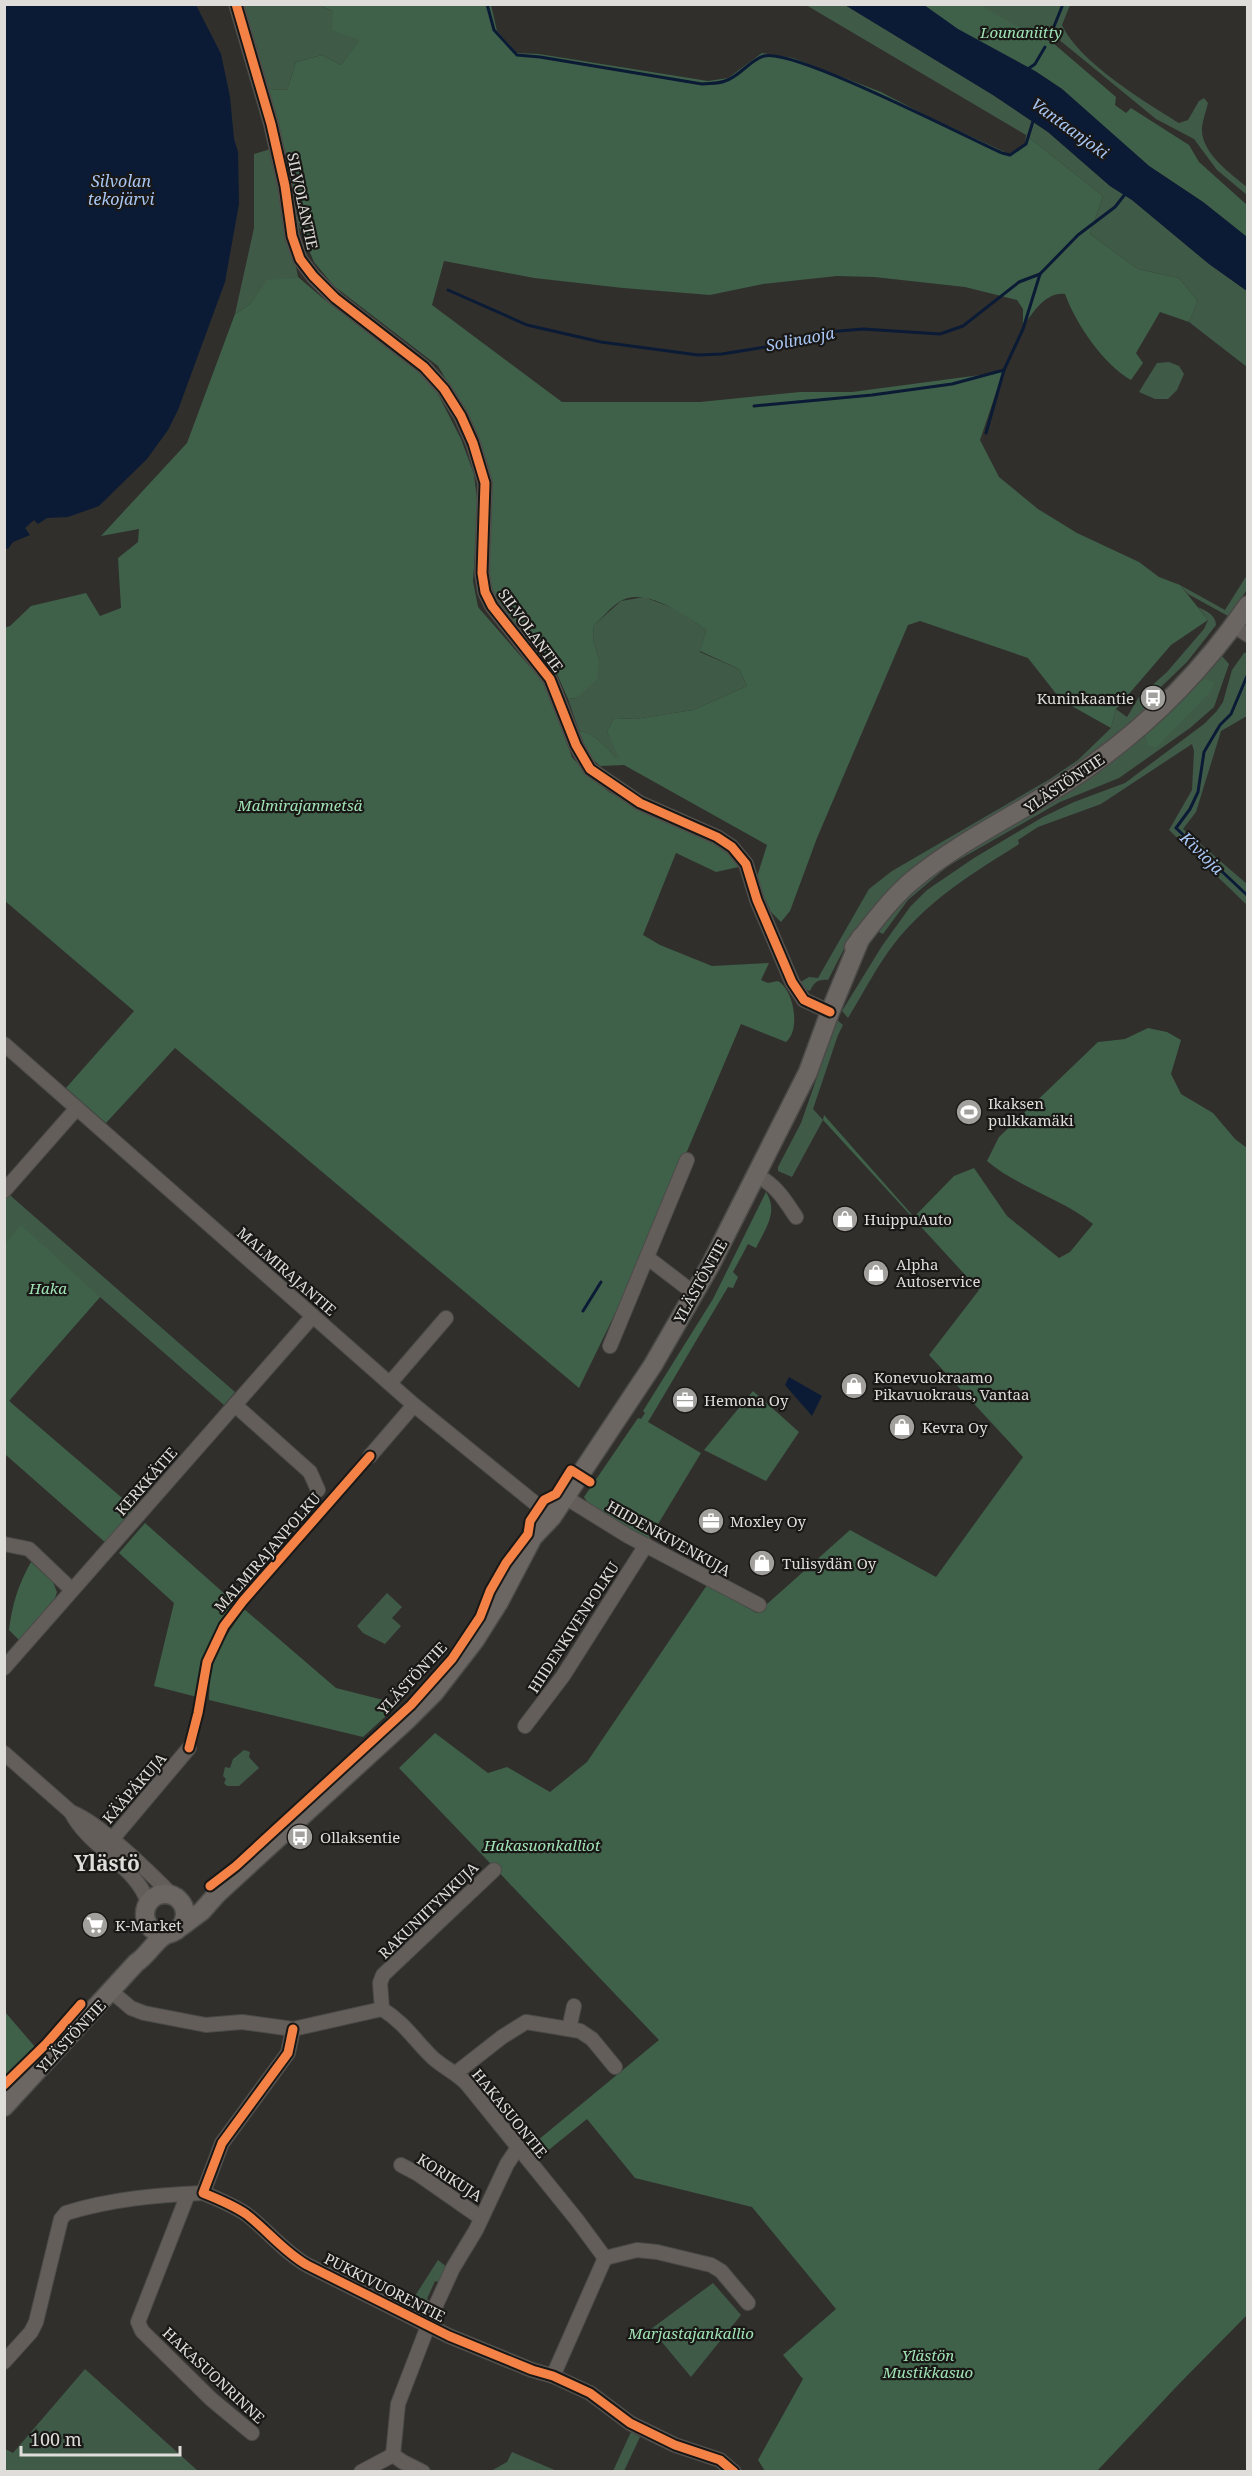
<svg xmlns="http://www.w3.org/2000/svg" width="1252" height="2476" font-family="'Noto Serif',serif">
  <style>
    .green { fill: #405a48 }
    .forest { fill: #3f6049 }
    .water { fill: #0b1b35 }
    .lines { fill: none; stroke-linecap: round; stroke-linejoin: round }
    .stream { stroke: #0b1b35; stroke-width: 3 }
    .minor-casing { stroke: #4b4b49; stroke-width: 16 }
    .major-casing { stroke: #4b4b49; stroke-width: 21 }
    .minor { stroke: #645e5a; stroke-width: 14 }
    .major { stroke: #6c6662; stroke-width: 18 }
    .cycleway-casing { stroke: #191816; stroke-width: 13 }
    .cycleway { stroke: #f48246; stroke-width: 9 }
    .labels { text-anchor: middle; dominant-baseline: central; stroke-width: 4.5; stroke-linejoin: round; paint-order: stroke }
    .park-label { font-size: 15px; font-style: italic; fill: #a0e3b5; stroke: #191816 }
    .street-label { font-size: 15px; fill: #deddd9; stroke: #191816 }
    .poi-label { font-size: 15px; fill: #deddd9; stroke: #191816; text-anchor: start }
    .water-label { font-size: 16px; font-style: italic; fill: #a9c7f6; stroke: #191816 }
    .district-label { font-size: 21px; font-weight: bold; fill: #deddd9; stroke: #191816 }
  </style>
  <rect width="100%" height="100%" fill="#302f2c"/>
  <g class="green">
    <path d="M241,5H318L333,11L360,39L341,65L322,55L296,62L287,90L268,89Z"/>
    <path d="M806,5H845L993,95L1048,132L1110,186L1132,200L1209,264L1247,291V367L1189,322L1198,301L1179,278L1138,269L1090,234L1103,196L1026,135Z"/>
    <path d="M924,5H1070L1062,25C1079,62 1145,102 1179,123L1188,120L1199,101L1204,98L1208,103C1206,111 1203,119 1202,127C1200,152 1230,173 1247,187V195L1217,170L1194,139L1156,119L1057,38L1050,35L1035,71Z"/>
    <path d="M274,148L298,277L267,281L250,304L235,314L254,228V154Z"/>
    <path d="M1169,362L1179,366L1184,374L1177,390L1168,399H1155L1139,392L1157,363Z"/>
    <path d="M1247,575V590L1228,616L1188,594L1180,585L1225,610Z"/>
    <path d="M644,597L678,610L706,630L700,652L739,669L747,686L693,710L635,719L614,718L607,731L620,758H616C606,746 594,733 579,731L568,699L577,698L599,660L593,639L594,625L621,601Z"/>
    <path d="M1198,607C1206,611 1216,615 1216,625L1187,662L1144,703L1146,707L1133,726L865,921L844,949L828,980C818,979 814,982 810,991L800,988L797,984L809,977L818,978L869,889L892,871L1050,779L1078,760L1111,728L1116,709L1127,717L1139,697L1167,672L1204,629L1208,620Z"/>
    <path d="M1247,652V716L1221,731L1196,812L1183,829L1247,884V905L1169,830L1192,790L1194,751L1192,744L1101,804L1038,827L1018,840L1019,844C973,873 928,900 894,944C876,967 863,994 848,1018L842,1011L882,946L910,907L927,890L974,858L1043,817L1074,802L1125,783L1204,724L1216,712L1223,702L1232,670L1244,653Z"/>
    <path d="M1221,655L1229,664L1214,707L1190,728L1119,778L1060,802L948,866L908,900L883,934L879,932C920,862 991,847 1050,800C1109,754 1164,703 1221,655Z"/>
    <path d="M837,1020L843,1025L838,1035L813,1109L823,1120L792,1177L778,1171V1167L801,1123Z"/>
    <path d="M4,1190L235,1392L224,1405L100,1297L9,1400L105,1542L5,1454Z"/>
    <path d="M387,1593L402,1607L392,1618L401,1626L385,1644L363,1633L357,1626Z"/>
    <path d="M244,1750L250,1752L249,1757L259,1768L239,1786H227L224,1783L226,1779L223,1776L225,1767L230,1768L233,1759Z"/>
    <path d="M438,2260L448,2268L441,2283L435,2281L427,2299L432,2303L424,2317L406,2310Z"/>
    <path d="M713,2283L741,2315L691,2377L651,2329Z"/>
    <path d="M85,2369L198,2471H5V2449L13,2453Z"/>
    <path d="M631,2432L640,2437L624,2471H613Z"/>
    <path d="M512,2452L557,2471H491L507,2462Z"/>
  </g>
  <g class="forest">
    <path d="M318,5H491L497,31L517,53L539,54L708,81L728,78L762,53L793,58L881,92L929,117L1009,154L1025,144L1026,135L1103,196L1090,234L1138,269L1179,278L1198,301L1189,322L1160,312L1136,353L1143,363L1131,380C1103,364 1076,324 1065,294C1045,292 1034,312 1023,326V309L1017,300L965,287L874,277L837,276L763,284L710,295L623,288L534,278L444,261L432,305L562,402H700L800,392H852L1003,372L980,440L999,477L1038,509L1077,533L1139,562L1159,577L1180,585L1208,620L1171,645L1116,709L1111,728L1061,700L1028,658L920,621L908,625L817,838L790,911L781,922L771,912L756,880L767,845L624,765L600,766L589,756L579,731C594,733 606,746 615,757L619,758L607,731L614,718L635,719L693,710L747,686L739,669L700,651L706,630C686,616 644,585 619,602C610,608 602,618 594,625L593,639L599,660L597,679L577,698L568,699L550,658L520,630L497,599L487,578L492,508L489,470L470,420L438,366L334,286L314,262L297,222L268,89L287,90L296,62L322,55L341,65L359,40L332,30L333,11Z"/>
    <path d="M924,5H980L1013,24L1053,43L1116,97L1115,105L1126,113L1131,108L1189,145L1199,162L1247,205V237L1203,202L1149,166L1062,89L1035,71L957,29Z"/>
    <path d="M298,277L325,300L413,366L436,390L461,439L474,474L478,508L473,581L478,607L546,685L572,757L586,773L609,792L662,820L713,841L743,866L716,872L676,853L643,935L660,945L712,966L769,963L761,980L768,983L778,981C794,990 801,1030 786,1042L741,1024L640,1262L579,1388L175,1048L106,1123L66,1088L134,1011L5,901L4,628L10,626L31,606L86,593L100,616L121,608L118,558L138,542L139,529L101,536L187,443L235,314L250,304L267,280Z"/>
    <path d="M1204,679L1215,682L1211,691L1156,748L1148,745L1145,733Z"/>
    <path d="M1148,1028L1167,1032L1181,1040L1171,1074L1181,1094L1213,1113L1235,1139L1247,1148V2315L1178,2385L1097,2471H765L758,2460L803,2379L783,2355L836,2309L752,2207L635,2178L587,2119L535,2161L526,2150L659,2040L399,1768L435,1733L488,1773L507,1767L550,1792L587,1762L707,1585L757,1613L850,1530L936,1577L1023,1457L929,1355L979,1290L823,1120L824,1115L914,1217L954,1176L974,1168L1007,1216L1059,1258L1070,1252L1093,1224C1061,1198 1019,1188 987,1161L999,1137L1098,1042L1125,1039Z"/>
    <path d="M766,1192C779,1212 765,1229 756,1248L748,1244L733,1272L738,1277L733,1288L728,1287L648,1422L701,1453L649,1539L590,1506L584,1497L638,1418L641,1419L645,1413L643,1411L713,1299Z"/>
    <path d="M21,1225L100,1297L9,1401L135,1509L105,1542L5,1454V1244Z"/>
    <path d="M753,1391L799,1432L766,1481L704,1450Z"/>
    <path d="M145,1523L235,1603L222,1621L203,1658L197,1697L154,1686L174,1603L119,1553Z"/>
    <path d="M31,1562L53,1582L57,1592L55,1598L19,1640L9,1630C12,1605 18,1585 31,1562Z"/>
    <path d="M244,1609L336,1688L399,1704L363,1737L209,1700L210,1669L219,1647Z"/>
    <path d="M5,2012L36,2048L5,2079Z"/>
  </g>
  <g class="water">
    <path d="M5,4L196,5L221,54L230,97L234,139L238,152L239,204L225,282L178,410L168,430L147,459L99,506L68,517L47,518L38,524L34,520L25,528L30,535L13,542L8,549L4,548Z"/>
    <path d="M845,5H924L958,29L1035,71L1062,89L1149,166L1203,202L1247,237V291L1209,264L1132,200L1110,186L1048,132L993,95Z"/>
    <path d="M789,1377L822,1396L812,1416L785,1385Z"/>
  </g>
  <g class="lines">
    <g class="stream">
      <path d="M487,4L494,30L517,55L540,57L702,84C709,83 718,84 725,81C739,77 750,60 764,56C794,48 964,136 1002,153L1010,155L1026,144L1034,118"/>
      <path d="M1051,34L1063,4"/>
      <path d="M1028,69L1035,64L1045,47"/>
      <path d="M448,290L527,325L601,342L698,355L722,354L765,347L815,333L863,329L940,334L963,326L1019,282L1040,274L1078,235L1115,207L1126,193"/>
      <path d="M754,406L872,395L952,384L1004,370"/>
      <path d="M986,433L1004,370L1023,329L1040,274"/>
      <path d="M1247,676L1231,714L1220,725L1204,752L1198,792L1190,809L1176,828L1248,896"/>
      <path d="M583,1311L601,1282"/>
    </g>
    <g class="minor-casing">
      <g id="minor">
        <path d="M236,4L271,124L285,186L292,236L300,259L313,276L335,298L424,367L444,389L461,416L473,443L485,483L482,573L485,592L492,606L550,679L576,745L590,769L640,803L717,837L732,847L746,864L757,900L792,982L804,1000L830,1012"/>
        <path d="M1233,625L1248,635"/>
        <path d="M4,1044L414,1405L552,1517"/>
        <path d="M756,1175C775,1184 785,1200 796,1217"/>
        <path d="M4,1191L77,1108"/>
        <path d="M648,1258L695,1294"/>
        <path d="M610,1346L687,1160"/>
        <path d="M390,1383L446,1318"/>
        <path d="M235,1405L310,1472L318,1490"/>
        <path d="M370,1456L414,1405"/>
        <path d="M565,1497L628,1536L759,1605"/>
        <path d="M4,1544L29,1549L72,1590"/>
        <path d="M4,1668L313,1316"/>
        <path d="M525,1726L563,1676L646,1545"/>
        <path d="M4,1753L71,1812C100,1823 149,1872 173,1896"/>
        <path d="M71,1812C89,1848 137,1866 148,1903"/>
        <path d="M103,1850L189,1748"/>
        <path d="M112,1992L131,2008L144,2013L206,2025L242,2022L293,2029L382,2009C405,2023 415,2041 433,2058C444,2068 457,2073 467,2084L577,2220L605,2258L553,2376"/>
        <path d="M382,2009L380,1983L383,1975L494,1870"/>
        <path d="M293,2029L288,2053L222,2143L203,2193C218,2199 233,2205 246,2214C267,2230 284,2252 307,2265L449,2336L532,2370L553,2376L590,2393L630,2423L675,2445L720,2460L734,2472"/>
        <path d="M569,2029L574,2006"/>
        <path d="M456,2073L502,2037L526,2022L580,2031L592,2039L615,2067"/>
        <path d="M401,2165L418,2174L481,2218"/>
        <path d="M188,2194L138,2322L142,2331L211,2399L252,2433"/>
        <path d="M605,2258L637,2250L657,2252L711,2265L721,2271L748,2303"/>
        <path d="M4,2362L31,2332L36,2322L61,2219L66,2213C111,2199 157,2195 203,2193"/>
        <path d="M361,2472L393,2455"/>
        <path d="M423,2472L403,2462L393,2455L398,2404L436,2305L453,2268L476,2230L507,2164L517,2149"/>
      </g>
    </g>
    <g class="major-casing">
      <g id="major">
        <path d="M854,947C873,923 890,899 914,879C969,834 1036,806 1093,764C1153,721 1206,666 1248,605"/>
        <circle cx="165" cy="1914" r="20"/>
        <path d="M182,1926L202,1911L217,1894L407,1720L434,1693L475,1640L499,1602L533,1537L552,1517L653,1365L711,1264L808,1072L830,1012L861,937"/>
        <path d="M4,2107L136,1963C148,1955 153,1943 165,1935"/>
      </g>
    </g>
    <use href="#minor" class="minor"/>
    <use href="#major" class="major"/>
    <g class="cycleway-casing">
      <g id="cycleway">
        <path d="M236,4L271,124L285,186L292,236L300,259L313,276L335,298L424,367L444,389L461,416L473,443L485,483L482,573L485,592L492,606L550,679L576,745L590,769L640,803L717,837L732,847L746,864L757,900L792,982L804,1000L830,1012"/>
        <path d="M189,1748L198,1713L207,1662L224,1626L243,1601L370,1456"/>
        <path d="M210,1886L236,1866L411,1705L452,1659L480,1617L490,1591L506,1563L528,1534L530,1521L544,1500L556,1494L571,1470L590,1482"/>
        <path d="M293,2029L288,2053L222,2143L203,2193C218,2199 233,2205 246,2214C267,2230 284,2252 307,2265L449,2336L532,2370L553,2376L590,2393L630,2423L675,2445L720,2460L734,2472"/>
        <path d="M4,2085L46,2044L81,2004"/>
      </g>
    </g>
    <use href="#cycleway" class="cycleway"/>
  </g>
  <defs>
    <g id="bus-disc" transform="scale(1.35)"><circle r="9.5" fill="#a1a09c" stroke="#191816"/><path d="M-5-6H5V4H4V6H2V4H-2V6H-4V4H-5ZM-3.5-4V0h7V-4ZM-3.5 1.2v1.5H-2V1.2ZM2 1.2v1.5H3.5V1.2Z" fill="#fff"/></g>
    <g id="stadium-disc" transform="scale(1.35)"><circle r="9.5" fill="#a1a09c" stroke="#191816"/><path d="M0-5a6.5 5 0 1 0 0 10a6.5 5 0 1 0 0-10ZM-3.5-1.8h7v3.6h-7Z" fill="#fff"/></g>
    <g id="shop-disc" transform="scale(1.35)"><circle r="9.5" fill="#a1a09c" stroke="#191816"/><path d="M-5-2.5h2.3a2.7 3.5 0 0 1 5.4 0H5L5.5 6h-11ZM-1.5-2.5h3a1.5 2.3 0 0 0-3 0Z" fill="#fff"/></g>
    <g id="office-disc" transform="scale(1.35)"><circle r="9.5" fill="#a1a09c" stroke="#191816"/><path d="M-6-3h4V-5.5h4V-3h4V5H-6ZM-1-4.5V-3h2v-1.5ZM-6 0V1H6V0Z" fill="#fff"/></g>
    <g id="supermarket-disc" transform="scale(1.35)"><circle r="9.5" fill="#a1a09c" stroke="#191816"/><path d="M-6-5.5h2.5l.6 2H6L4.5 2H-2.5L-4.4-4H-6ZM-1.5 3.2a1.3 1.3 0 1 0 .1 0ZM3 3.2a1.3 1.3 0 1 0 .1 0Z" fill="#fff"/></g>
  </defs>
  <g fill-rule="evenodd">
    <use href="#bus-disc" x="1153" y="698"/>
    <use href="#stadium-disc" x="969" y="1112"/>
    <use href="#shop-disc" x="845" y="1219"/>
    <use href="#shop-disc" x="876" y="1273"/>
    <use href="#shop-disc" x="854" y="1386"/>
    <use href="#office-disc" x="685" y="1400"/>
    <use href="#shop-disc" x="902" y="1427"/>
    <use href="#office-disc" x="711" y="1521"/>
    <use href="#shop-disc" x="762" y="1563"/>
    <use href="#bus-disc" x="300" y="1837"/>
    <use href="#supermarket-disc" x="95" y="1925"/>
  </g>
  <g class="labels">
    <g class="park-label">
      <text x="1021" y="32">Lounaniitty</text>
      <text x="300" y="805">Malmirajanmetsä</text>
      <text x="48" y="1288">Haka</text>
      <text x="542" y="1845">Hakasuonkalliot</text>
      <text x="691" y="2333">Marjastajankallio</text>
      <text x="928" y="2355">Ylästön<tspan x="928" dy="17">Mustikkasuo</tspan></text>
    </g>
    <g class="street-label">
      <text transform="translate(303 201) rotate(78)">SILVOLANTIE</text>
      <text transform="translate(531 630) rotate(54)">SILVOLANTIE</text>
      <text transform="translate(1064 783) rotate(-34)">YLÄSTÖNTIE</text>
      <text transform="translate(287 1271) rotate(41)">MALMIRAJANTIE</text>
      <text transform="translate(700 1281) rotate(-61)">YLÄSTÖNTIE</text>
      <text transform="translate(146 1481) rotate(-49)">KERKKÄTIE</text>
      <text transform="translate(669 1538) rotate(29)">HIIDENKIVENKUJA</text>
      <text transform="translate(267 1552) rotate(-49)">MALMIRAJANPOLKU</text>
      <text transform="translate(573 1627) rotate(-57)">HIIDENKIVENPOLKU</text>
      <text transform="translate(412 1678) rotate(-47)">YLÄSTÖNTIE</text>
      <text transform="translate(134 1788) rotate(-49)">KÄÄPÄKUJA</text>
      <text transform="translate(428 1910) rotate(-44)">RAKUNIITYNKUJA</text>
      <text transform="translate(71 2036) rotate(-47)">YLÄSTÖNTIE</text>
      <text transform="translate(510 2113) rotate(51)">HAKASUONTIE</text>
      <text transform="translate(450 2177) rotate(33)">KORIKUJA</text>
      <text transform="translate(385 2287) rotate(27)">PUKKIVUORENTIE</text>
      <text transform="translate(214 2375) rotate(43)">HAKASUONRINNE</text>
    </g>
    <g class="poi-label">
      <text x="1134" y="698" text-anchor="end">Kuninkaantie</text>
      <text x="988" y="1103">Ikaksen<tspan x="988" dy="17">pulkkamäki</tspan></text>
      <text x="864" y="1219">HuippuAuto</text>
      <text x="896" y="1264">Alpha<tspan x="896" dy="17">Autoservice</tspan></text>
      <text x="874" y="1377">Konevuokraamo<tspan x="874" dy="17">Pikavuokraus, Vantaa</tspan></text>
      <text x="704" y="1400">Hemona Oy</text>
      <text x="922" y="1427">Kevra Oy</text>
      <text x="730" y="1521">Moxley Oy</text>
      <text x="782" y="1563">Tulisydän Oy</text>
      <text x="320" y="1837">Ollaksentie</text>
      <text x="115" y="1925">K-Market</text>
    </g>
    <g class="water-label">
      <text transform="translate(1070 128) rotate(36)">Vantaanjoki</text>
      <text x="121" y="181">Silvolan<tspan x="121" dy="18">tekojärvi</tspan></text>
      <text transform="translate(800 339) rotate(-11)">Solinaoja</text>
      <text transform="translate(1202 853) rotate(44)">Kivioja</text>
    </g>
    <g class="district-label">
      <text x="107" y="1863">Ylästö</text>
    </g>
  </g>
  <rect width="1252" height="2476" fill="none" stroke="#deddd9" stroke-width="12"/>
  <path d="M21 2446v9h159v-9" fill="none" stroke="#deddd9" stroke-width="3"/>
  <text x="30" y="2446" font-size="18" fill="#deddd9" stroke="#191816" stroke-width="4.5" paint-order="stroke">100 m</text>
</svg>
